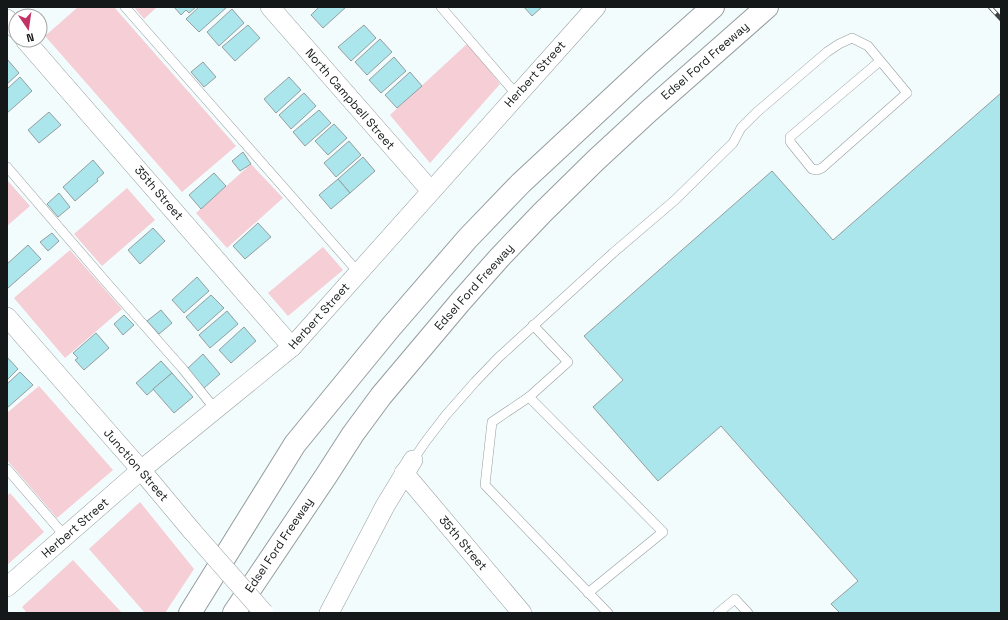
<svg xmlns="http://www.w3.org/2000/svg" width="1008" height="620" font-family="'Space Grotesk',sans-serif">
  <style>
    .green { fill: #f5ced6 }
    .building { fill: #ace6ed; stroke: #959d9e }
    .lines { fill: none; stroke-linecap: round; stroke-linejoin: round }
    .lane-casing { stroke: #959d9e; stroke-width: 10 }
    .street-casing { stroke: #959d9e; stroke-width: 20 }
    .highway-casing { stroke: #959d9e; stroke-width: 24 }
    .lane { stroke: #fff; stroke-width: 9 }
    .street { stroke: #fff; stroke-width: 19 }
    .highway { stroke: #fff; stroke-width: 22 }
    .rail-casing { stroke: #3c4041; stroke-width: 4.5 }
    .rail { stroke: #fff; stroke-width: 3; stroke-dasharray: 9; stroke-linecap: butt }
    .street-bridge-casing { stroke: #959d9e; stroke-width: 20; stroke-linecap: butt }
    .street-bridge { stroke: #fff; stroke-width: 19 }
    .labels { text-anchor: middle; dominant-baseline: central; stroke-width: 3; stroke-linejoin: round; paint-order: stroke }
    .street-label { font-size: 12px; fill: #151819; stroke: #fff }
  </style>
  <rect width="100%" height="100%" fill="#f3fcfd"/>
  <g class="green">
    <path d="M78,7H114L236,146L182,192L45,36Z"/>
    <path d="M134,7H157L144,19Z"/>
    <path d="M468,43L500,84L430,163L390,115Z"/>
    <path d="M251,164L283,198L227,248L196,213Z"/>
    <path d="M7,180L30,206L7,226Z"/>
    <path d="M127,188L155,220L102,266L74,234Z"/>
    <path d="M323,247L343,270L288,316L268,293Z"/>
    <path d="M70,250L122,309L65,358L14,298Z"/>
    <path d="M39,386L113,470L57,518L7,460V413Z"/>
    <path d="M10,493L44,532L7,565V496Z"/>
    <path d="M140,502L194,569L165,613H145L89,549Z"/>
    <path d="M73,560L122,613H27L22,607Z"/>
  </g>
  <g class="building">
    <path d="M174,7H196L189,13L186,10L181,15Z"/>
    <path d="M199,7H227L199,32L186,19Z"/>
    <path d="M319,7H346L323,28L311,15Z"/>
    <path d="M524,7H542L532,16Z"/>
    <path d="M232,9L244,23L219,46L207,32Z"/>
    <path d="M248,25L260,38L235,61L222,47Z"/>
    <path d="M364,25L376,38L351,61L338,47Z"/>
    <path d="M380,39L392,52L367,75L355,62Z"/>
    <path d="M394,57L406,71L381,93L369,80Z"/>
    <path d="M7,59L19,73L7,84Z"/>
    <path d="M203,62L216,77L204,87L191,72Z"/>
    <path d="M410,72L422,86L397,108L385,95Z"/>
    <path d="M20,77L32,91L7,113V89Z"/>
    <path d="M289,77L301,90L276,113L264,99Z"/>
    <path d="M304,93L316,106L291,129L279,115Z"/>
    <path d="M1001,93V613H840L831,604L858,581L721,426L658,481L593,407L623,380L584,336L772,171L833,240Z"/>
    <path d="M319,110L331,123L305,146L293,132Z"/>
    <path d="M49,112L61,125L39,143L28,130Z"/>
    <path d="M334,124L347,138L328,155L315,141Z"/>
    <path d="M349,141L361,155L336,177L324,163Z"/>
    <path d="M243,152L251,164L240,171L232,161Z"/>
    <path d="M363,157L375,171L350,193L338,179Z"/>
    <path d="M93,160L104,173L97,179L98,181L75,201L63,187Z"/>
    <path d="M214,173L226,186L201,209L189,195Z"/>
    <path d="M338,179L350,193L331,209L319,195Z"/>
    <path d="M59,193L70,207L58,217L47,204Z"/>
    <path d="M258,223L271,237L245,259L233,246Z"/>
    <path d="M153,228L165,241L140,264L128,250Z"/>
    <path d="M52,233L59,241L48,251L40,242Z"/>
    <path d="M28,245L41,259L8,288L7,287V264Z"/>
    <path d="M197,277L209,291L184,313L172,300Z"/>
    <path d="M211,295L224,308L198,331L186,317Z"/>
    <path d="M161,310L172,323L159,334L147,321Z"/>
    <path d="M227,311L238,324L210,348L199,335Z"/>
    <path d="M124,315L134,325L123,335L114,324Z"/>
    <path d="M244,327L256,341L231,363L219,350Z"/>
    <path d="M96,333L109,348L84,370L75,360L78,358L73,353Z"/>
    <path d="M203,354L220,374L204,388L187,369Z"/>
    <path d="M7,357L18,369L7,380Z"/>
    <path d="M161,361L172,373L147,395L136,383Z"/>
    <path d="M20,372L33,385L7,408V384Z"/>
    <path d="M172,373L193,397L174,413L153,389Z"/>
  </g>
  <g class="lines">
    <g class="lane-casing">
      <g id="lane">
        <path d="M125,7L358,272"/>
        <path d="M441,7L517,95"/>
        <path d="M7,167L106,282L182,368L215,409"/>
        <path d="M529,397L568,362L533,325"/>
        <path d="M413,460L426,441L446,415L475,382L498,358L613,253L675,200L733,143L741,128L757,112L827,52L839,44L852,38L868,46L907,93L822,168L817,170L812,169L791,143L790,141V137L880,61"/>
        <path d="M7,469L65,536"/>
        <path d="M588,593L663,532L529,397L492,422L485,485L608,613"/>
        <path d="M718,613L735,599L748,613"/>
      </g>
    </g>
    <g class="street-casing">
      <g id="street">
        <path d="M270,7L431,191"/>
        <path d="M7,19L16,29"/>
        <path d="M25,40L292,347"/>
        <path d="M7,317L141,470L192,531"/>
        <path d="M404,473L522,613"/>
        <path d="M7,587L141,470L292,347L596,7"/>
        <path d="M329,613L385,506L413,460"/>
      </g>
    </g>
    <g class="highway-casing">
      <g id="highway">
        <path d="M190,613L295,444L390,328L468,238L521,183L650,63L713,7"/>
        <path d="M234,613L326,476L353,434L381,396L461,301L500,257L542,213L596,160L649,111L767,7"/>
      </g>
    </g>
    <use href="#lane" class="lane"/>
    <use href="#street" class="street"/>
    <use href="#highway" class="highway"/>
    <g class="rail-casing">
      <path id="rail" d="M990,7L1001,19"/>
    </g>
    <use href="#rail" class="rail"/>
    <g class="street-bridge-casing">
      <path id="street-bridge" d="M192,531L264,613"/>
    </g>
    <use href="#street-bridge" class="street-bridge"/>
  </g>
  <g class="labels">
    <g class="street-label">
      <text transform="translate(705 61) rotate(-41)">Edsel Ford Freeway</text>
      <text transform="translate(535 74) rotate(-48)">Herbert Street</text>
      <text transform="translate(350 99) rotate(49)">North Campbell Street</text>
      <text transform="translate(159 193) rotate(49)">35th Street</text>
      <text transform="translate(474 287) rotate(-48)">Edsel Ford Freeway</text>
      <text transform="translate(319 316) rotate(-48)">Herbert Street</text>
      <text transform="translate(136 465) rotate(49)">Junction Street</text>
      <text transform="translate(75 528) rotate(-41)">Herbert Street</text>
      <text transform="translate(463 543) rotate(50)">35th Street</text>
      <text transform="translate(279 545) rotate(-56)">Edsel Ford Freeway</text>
    </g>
  </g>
  <rect width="1008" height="620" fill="none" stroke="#151819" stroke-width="16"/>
  <g transform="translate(28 28) rotate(167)"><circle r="19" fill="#ffffff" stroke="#a1a3a3"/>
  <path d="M0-3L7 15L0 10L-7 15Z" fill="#c03364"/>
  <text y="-6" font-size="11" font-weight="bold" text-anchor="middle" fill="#151819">N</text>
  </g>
</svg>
